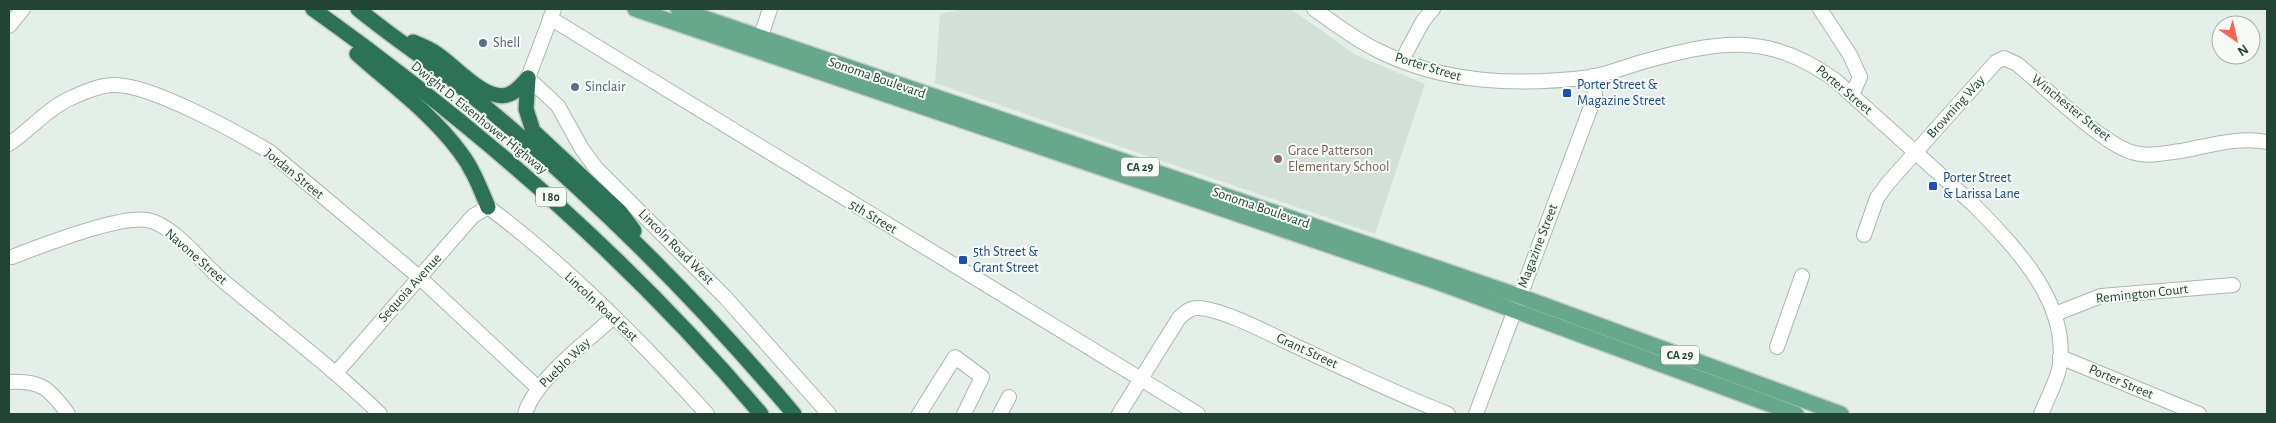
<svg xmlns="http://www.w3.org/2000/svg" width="2276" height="423" font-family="'Alegreya Sans',sans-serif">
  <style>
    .built { fill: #d3e0d8 }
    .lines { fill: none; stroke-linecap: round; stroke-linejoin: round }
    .minor-casing { stroke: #a7b8af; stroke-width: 16 }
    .major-casing { stroke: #c1cbc6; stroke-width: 18 }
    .highway-casing { stroke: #c1cbc6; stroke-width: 18 }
    .minor { stroke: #fff; stroke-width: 14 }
    .major { stroke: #67a88c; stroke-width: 15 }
    .highway { stroke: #2b7258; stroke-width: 15 }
    .service-dot { fill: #5c6f8a; stroke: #f7fbf8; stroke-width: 2 }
    .transit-dot { fill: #1a4fb4; stroke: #f7fbf8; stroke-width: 2 }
    .education-dot { fill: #8d6e63; stroke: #f7fbf8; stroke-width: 2 }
    .labels { text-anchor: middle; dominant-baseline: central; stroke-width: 4; stroke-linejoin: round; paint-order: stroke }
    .shield { fill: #f7fbf8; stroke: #627b70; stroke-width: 1 }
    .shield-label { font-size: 12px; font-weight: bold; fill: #224435 }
    .service-label { font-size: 14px; fill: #4e5e75; stroke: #f7fbf8; text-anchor: start }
    .street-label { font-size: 14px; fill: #224435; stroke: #f7fbf8 }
    .transit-label { font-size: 14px; fill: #164399; stroke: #f7fbf8; text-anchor: start }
    .education-label { font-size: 14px; fill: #785e54; stroke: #f7fbf8; text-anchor: start }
  </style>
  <rect width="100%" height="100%" fill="#e5efe9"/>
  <path class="built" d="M962,9H1291L1356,55L1425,84L1375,234L935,83L940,14Z"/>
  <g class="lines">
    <g class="minor-casing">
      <g id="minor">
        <path d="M554,9L528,78L558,106L582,149L596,168L725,297L829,414"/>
        <path d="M1314,9C1334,23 1354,39 1377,50C1444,84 1518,86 1591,77C1608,74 1625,67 1642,62C1718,41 1767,31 1835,80L1974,205C2015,247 2068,301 2060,364C2058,380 2047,399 2041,414"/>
        <path d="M1820,9L1850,55L1860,77L1852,95"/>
        <path d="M550,18L1198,414"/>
        <path d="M9,26L23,9"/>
        <path d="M757,48L770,9"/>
        <path d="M1402,60L1423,21L1433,9"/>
        <path d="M9,144C31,129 48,108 73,97C85,92 100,85 113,85C149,83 238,133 270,152L419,277L538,388"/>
        <path d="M1864,235L1877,198L1888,183L1996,62L2004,58L2017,64C2044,86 2105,147 2135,153C2150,157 2165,153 2181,151C2208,146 2240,136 2267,142"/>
        <path d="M12,257C40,246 119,215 147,220C174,225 200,261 221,279C274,324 330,365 380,414"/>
        <path d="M2055,314L2101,296L2233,285"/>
        <path d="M1777,347L1802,276"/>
        <path d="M2060,357L2199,414"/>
        <path d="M336,373L473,216L488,207C566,265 642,342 707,414"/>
        <path d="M9,382C41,380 50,389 68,414"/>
        <path d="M525,414C534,381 588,340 614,317"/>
        <path d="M919,414L955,357L982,377L964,414"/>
        <path d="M1000,414L1009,397"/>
        <path d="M1119,414L1179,318C1185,313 1190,307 1198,308C1222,309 1266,332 1287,342C1341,367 1394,393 1448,414"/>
        <path d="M1476,414L1595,96L1593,76"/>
      </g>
    </g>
    <g class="major-casing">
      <g id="major">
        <path d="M635,9L1440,283L1796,414"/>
        <path d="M678,9L1519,296L1841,414"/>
      </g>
    </g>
    <g class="highway-casing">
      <g id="highway">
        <path d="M313,9C477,126 630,259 761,414"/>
        <path d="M358,9C393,38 431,62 466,91C586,188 695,297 794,414"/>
        <path d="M413,42C420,45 428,48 434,52C454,64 483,101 507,95C516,93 522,84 528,78"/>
        <path d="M357,54C392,85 432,114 460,152C473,169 480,188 488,207"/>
        <path d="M528,78L526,109L533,131L620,212L634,231"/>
      </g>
    </g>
    <use href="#minor" class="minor"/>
    <use href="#major" class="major"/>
    <use href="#highway" class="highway"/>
  </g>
  <g class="service-dot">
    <circle cx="483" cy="43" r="5"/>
    <circle cx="575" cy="87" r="5"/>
  </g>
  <g class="transit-dot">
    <rect x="1562" y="88" width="10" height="10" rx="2.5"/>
    <rect x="1928" y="181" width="10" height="10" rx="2.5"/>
    <rect x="958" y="255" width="10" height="10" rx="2.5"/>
  </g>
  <circle class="education-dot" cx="1278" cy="159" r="5"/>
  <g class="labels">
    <g class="shield">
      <rect x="1121" y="157.5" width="38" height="19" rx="4"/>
      <rect x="536" y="187.5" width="30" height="19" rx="4"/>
      <rect x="1661" y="345.5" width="38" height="19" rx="4"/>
    </g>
    <g class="shield-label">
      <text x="1140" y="167">CA 29</text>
      <text x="551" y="197">I 80</text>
      <text x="1680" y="355">CA 29</text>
    </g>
    <g class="service-label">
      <text x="493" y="43">Shell</text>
      <text x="585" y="87">Sinclair</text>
    </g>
    <g class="street-label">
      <text transform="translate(1428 67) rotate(17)">Porter Street</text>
      <text transform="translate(877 78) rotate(19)">Sonoma Boulevard</text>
      <text transform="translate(1844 90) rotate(40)">Porter Street</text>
      <text transform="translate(1956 107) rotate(-48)">Browning Way</text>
      <text transform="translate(2071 108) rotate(39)">Winchester Street</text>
      <text transform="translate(479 118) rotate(39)">Dwight D. Eisenhower Highway</text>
      <text transform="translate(294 174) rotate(39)">Jordan Street</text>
      <text transform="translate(1261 208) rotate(19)">Sonoma Boulevard</text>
      <text transform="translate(873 217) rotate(31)">5th Street</text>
      <text transform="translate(1538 246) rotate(-69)">Magazine Street</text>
      <text transform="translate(676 247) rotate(45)">Lincoln Road West</text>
      <text transform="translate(196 257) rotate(41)">Navone Street</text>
      <text transform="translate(410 288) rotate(-48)">Sequoia Avenue</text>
      <text transform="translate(2142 294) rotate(-6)">Remington Court</text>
      <text transform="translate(601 307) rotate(43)">Lincoln Road East</text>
      <text transform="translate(1307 351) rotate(25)">Grant Street</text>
      <text transform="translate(565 363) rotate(-44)">Pueblo Way</text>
      <text transform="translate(2121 382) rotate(23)">Porter Street</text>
    </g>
    <g class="transit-label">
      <text x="1577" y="85">Porter Street &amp;<tspan x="1577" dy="16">Magazine Street</tspan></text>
      <text x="1943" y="178">Porter Street<tspan x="1943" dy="16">&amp; Larissa Lane</tspan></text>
      <text x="973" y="252">5th Street &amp;<tspan x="973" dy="16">Grant Street</tspan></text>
    </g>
    <g class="education-label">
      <text x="1288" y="151">Grace Patterson<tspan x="1288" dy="16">Elementary School</tspan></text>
    </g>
  </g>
  <rect width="2276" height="423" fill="none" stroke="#224435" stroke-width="20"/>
  <g transform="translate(2236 40) rotate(146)"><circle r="24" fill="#f7fbf8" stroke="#a2b2aa"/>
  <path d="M0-4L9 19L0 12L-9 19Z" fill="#fc6357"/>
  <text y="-8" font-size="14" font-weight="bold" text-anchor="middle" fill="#224435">N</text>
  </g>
</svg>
